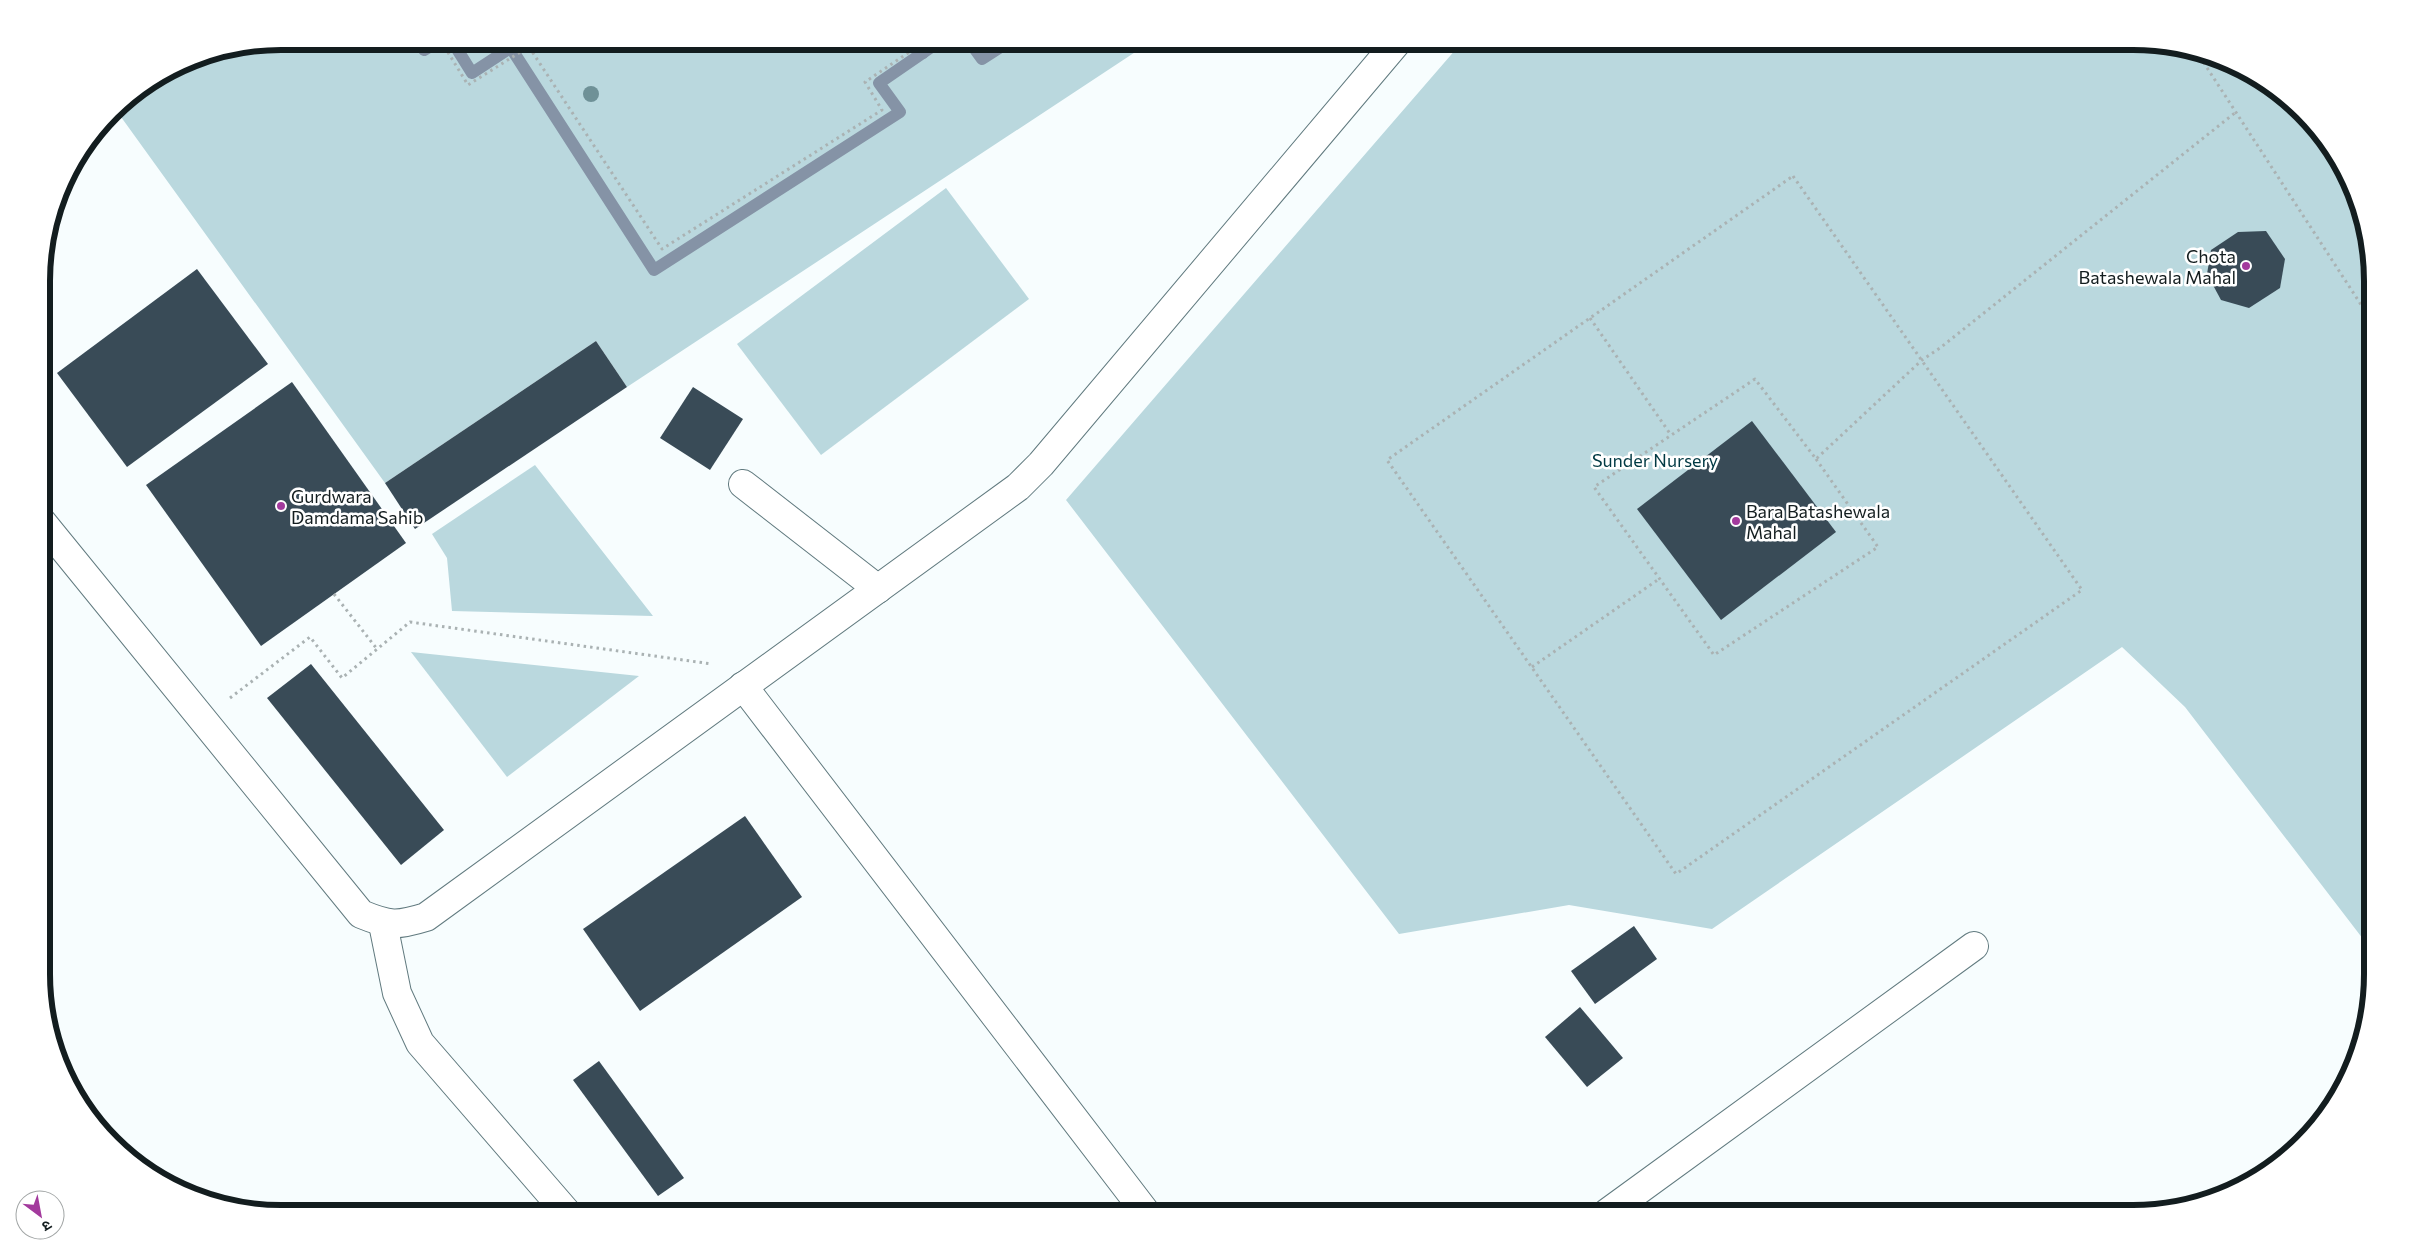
<svg xmlns="http://www.w3.org/2000/svg" width="2414" height="1255" font-family="Commissioner,'Noto Sans Devanagari',sans-serif">
  <style>
    .green { fill: #bad8de }
    .lines { fill: none; stroke-linecap: round; stroke-linejoin: round }
    .stream { stroke: #8593a6; stroke-width: 12 }
    .building { fill: #394b57 }
    .minor-casing { stroke: #617a7f; stroke-width: 30 }
    .path { stroke: #aab2b3; stroke-width: 3; stroke-dasharray: 2.5 4; stroke-linecap: butt }
    .minor { stroke: #fff; stroke-width: 28 }
    .rail { stroke: #5b6466; stroke-width: 4; stroke-dasharray: 9 9; stroke-linecap: butt }
    .tree { fill: #6f9197 }
    .poi-dot { fill: #a33a9d; stroke: #fff; stroke-width: 2 }
    .labels { text-anchor: middle; dominant-baseline: central; stroke-width: 5; stroke-linejoin: round; paint-order: stroke }
    .poi-label { font-size: 18px; fill: #131d1f; stroke: #fff; text-anchor: start }
    .park-label { font-size: 18px; fill: #003943; stroke: #fff }
    .rim { fill: none; stroke: #131d1f; stroke-width: 6 }
  </style>
  <rect width="100%" height="100%" fill="#f7fdfe"/>
  <g class="green">
    <path d="M281,41H1152L627,387L596,341L385,483L116,110L123,101L190,59Z"/>
    <path d="M1463,41H2133L2239,66L2291,101L2332,148L2371,250L2373,952L2185,707L2122,647L1712,929L1569,905L1399,934L1066,500Z"/>
    <path d="M946,188L1029,299L821,455L737,344Z"/>
    <path d="M535,465L653,616L452,611L447,558L432,534Z"/>
    <path d="M411,652L639,676L507,777Z"/>
  </g>
  <g class="lines">
    <g class="stream">
      <path d="M452,41L472,73L521,41"/>
      <path d="M915,41L923,53"/>
      <path d="M969,41L982,59L1010,41"/>
      <path d="M511,48L654,270L900,112L879,83L940,41"/>
      <path d="M424,50L439,41"/>
    </g>
  </g>
  <g class="building">
    <path d="M2266,231L2285,259L2280,288L2249,308L2221,300L2207,274L2211,250L2238,232Z"/>
    <path d="M197,269L268,364L127,467L57,373Z"/>
    <path d="M596,341L627,387L415,529L385,483Z"/>
    <path d="M292,382L406,543L261,646L146,485Z"/>
    <path d="M693,387L743,419L710,470L660,438Z"/>
    <path d="M1752,421L1836,532L1721,620L1637,509Z"/>
    <path d="M311,664L444,830L401,865L267,698Z"/>
    <path d="M745,816L802,897L640,1011L583,929Z"/>
    <path d="M1634,926L1657,959L1595,1004L1571,971Z"/>
    <path d="M1580,1007L1623,1058L1587,1087L1545,1037Z"/>
    <path d="M599,1061L684,1178L658,1196L573,1080Z"/>
  </g>
  <g class="lines">
    <g class="minor-casing">
      <g id="minor">
        <path d="M743,484L878,589"/>
        <path d="M42,522L361,914C390,926 397,926 426,917L1018,487L1041,464L1398,41"/>
        <path d="M743,686L1147,1214"/>
        <path d="M383,924L397,993L420,1043L568,1214"/>
        <path d="M1607,1213L1974,946"/>
      </g>
    </g>
    <g class="path">
      <path d="M441,41L468,85L538,41"/>
      <path d="M529,47L662,249L882,110L865,82L908,53L900,41"/>
      <path d="M2200,57L2371,320"/>
      <path d="M1793,176L2082,590L1676,874L1387,460Z"/>
      <path d="M1590,318L1671,435"/>
      <path d="M1816,459L1878,547L1714,655L1594,487L1755,379L1816,459L1922,360L1940,348L2236,112"/>
      <path d="M334,594L377,649"/>
      <path d="M1532,667L1659,579"/>
      <path d="M230,698L310,637L342,678L410,622L712,664"/>
    </g>
    <use href="#minor" class="minor"/>
    <path class="rail" d="M75,1092L137,1158"/>
  </g>
  <circle class="tree" cx="591" cy="94" r="8"/>
  <g class="poi-dot">
    <circle cx="2246" cy="266" r="5"/>
    <circle cx="281" cy="506" r="5"/>
    <circle cx="1736" cy="521" r="5"/>
  </g>
  <g class="labels">
    <g class="poi-label">
      <text x="2236" y="256" text-anchor="end">Chota<tspan x="2236" dy="21">Batashewala Mahal</tspan></text>
      <text x="291" y="496">Gurdwara<tspan x="291" dy="21">Damdama Sahib</tspan></text>
      <text x="1746" y="511">Bara Batashewala<tspan x="1746" dy="21">Mahal</tspan></text>
    </g>
    <g class="park-label">
      <text x="1655" y="460">Sunder Nursery</text>
    </g>
  </g>
  <path d="M0 0H2414V1255H0ZM281 50H2133A231 231 0 0 1 2364 281V974A231 231 0 0 1 2133 1205H281A231 231 0 0 1 50 974V281A231 231 0 0 1 281 50Z" fill="#fff" fill-rule="evenodd"/>
  <path class="rim" d="M281 50H2133A231 231 0 0 1 2364 281V974A231 231 0 0 1 2133 1205H281A231 231 0 0 1 50 974V281A231 231 0 0 1 281 50Z"/>
  <g transform="translate(40 1215) rotate(148)"><circle r="24" fill="#ffffff" stroke="#a1a5a5"/>
  <path d="M0-4L9 19L0 12L-9 19Z" fill="#a33a9d"/>
  <text y="-8" font-size="14" font-weight="bold" text-anchor="middle" fill="#131d1f">उ</text>
  </g>
</svg>
